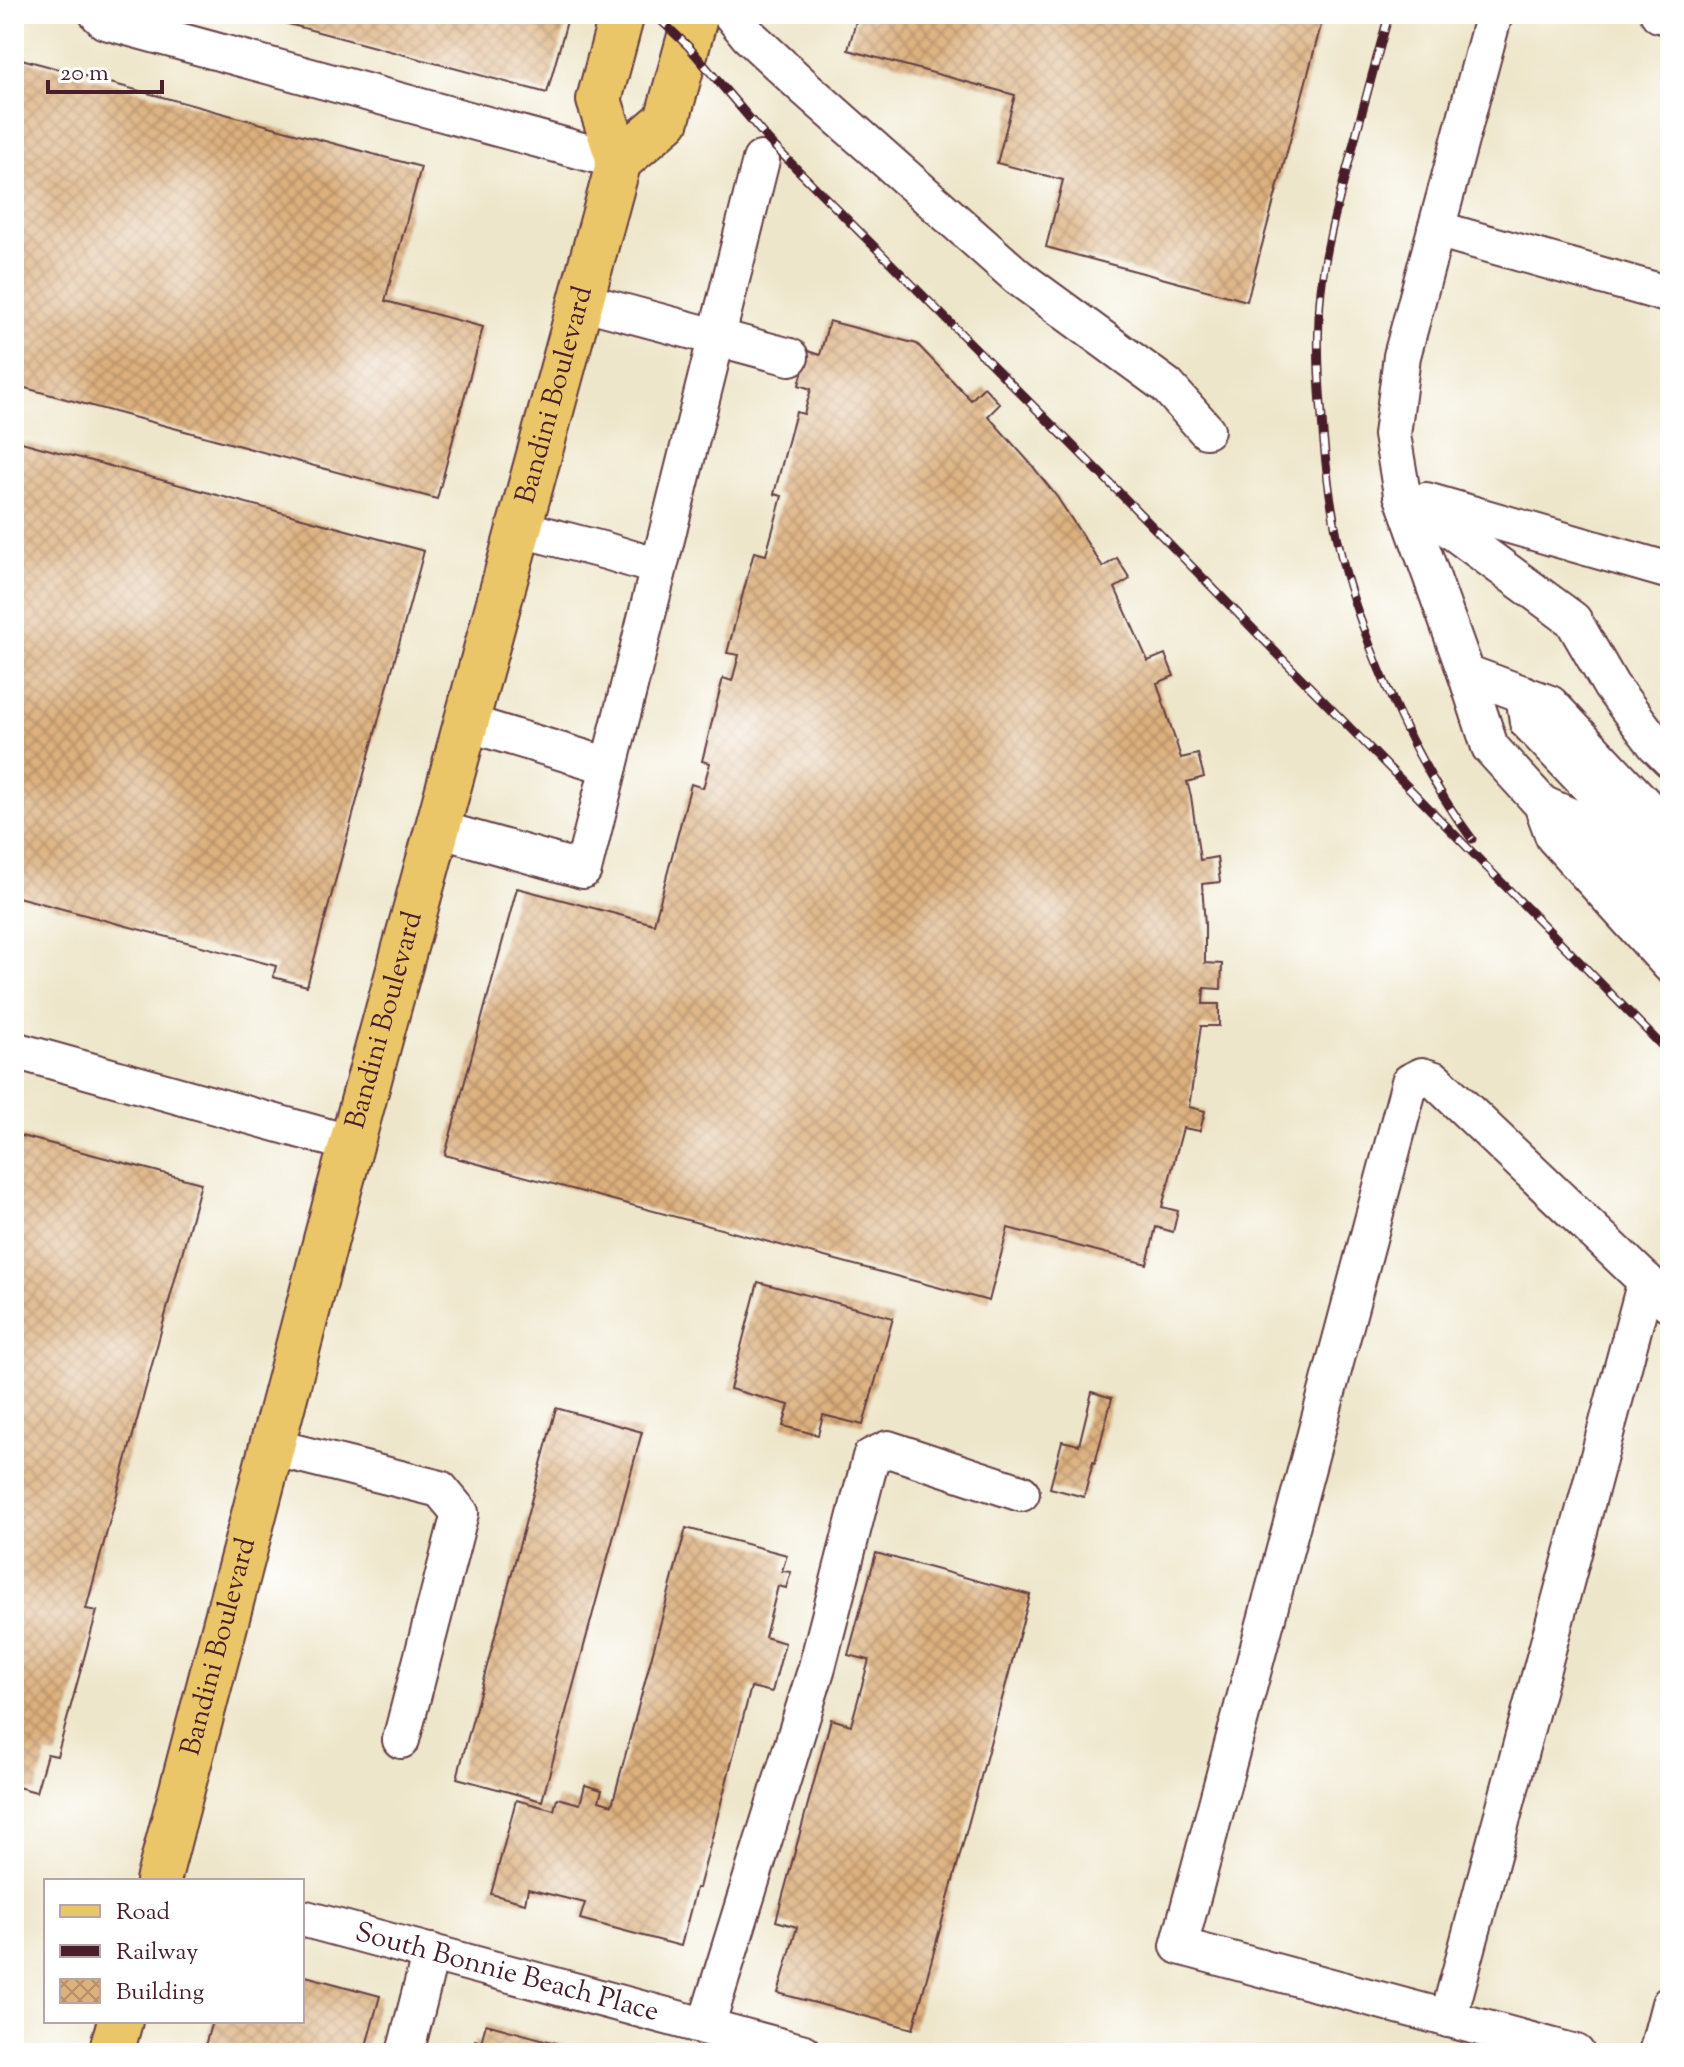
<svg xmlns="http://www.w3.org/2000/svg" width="1684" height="2067" font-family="'Sorts Mill Goudy',serif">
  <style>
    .building { fill: url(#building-cross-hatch) }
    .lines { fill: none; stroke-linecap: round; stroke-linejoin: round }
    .minor-casing { stroke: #633d43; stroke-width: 40 }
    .major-casing { stroke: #633d43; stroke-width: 48 }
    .minor { stroke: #fff; stroke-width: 36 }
    .major { stroke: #ebc669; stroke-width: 44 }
    .rail-casing { stroke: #4a1f2b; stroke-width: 9 }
    .rail { stroke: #fff; stroke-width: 6; stroke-dasharray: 18; stroke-linecap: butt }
    .labels { text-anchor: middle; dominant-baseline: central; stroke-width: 8; stroke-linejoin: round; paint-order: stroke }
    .street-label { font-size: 28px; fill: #4a1f2b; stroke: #fff }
  </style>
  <defs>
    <pattern id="building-cross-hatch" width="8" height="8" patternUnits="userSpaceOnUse" patternTransform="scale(2)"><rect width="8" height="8" fill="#ddb17e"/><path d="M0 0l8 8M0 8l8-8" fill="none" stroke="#b58f67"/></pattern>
  </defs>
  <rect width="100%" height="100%" fill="#fff"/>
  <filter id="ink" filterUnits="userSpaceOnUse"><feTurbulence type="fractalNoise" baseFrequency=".0125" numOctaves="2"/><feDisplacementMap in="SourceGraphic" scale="16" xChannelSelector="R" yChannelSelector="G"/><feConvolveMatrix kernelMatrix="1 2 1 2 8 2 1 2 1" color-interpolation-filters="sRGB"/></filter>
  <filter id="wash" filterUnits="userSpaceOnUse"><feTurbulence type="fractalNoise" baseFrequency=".006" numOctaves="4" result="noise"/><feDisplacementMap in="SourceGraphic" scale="32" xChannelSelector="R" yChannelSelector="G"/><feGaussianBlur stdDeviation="1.8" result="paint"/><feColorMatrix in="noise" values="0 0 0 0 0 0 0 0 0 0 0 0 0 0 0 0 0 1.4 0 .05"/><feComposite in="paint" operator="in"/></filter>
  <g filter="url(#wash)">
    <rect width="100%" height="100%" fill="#eee6ca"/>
    <g id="blocks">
      <g class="building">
        <path d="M251,14H569L547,93Z"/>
        <path d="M858,14H1324L1247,301L1046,247L1063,180L997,163L1015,95L848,50Z"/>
        <path d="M14,57L421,167L385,301L483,327L437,499L14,385Z"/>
        <path d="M829,321L917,344L971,400L984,387L1000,404L988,416L1030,463L1057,497L1103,567L1117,558L1130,579L1115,588L1148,661L1165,654L1174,676L1157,683L1181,758L1198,754L1204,777L1187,782L1191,796L1200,860L1217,857L1220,882L1202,884L1205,925V963L1222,964L1221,989L1204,988L1203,1004H1219V1026H1201L1189,1107L1205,1111L1200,1131L1183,1128L1162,1207L1178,1211L1173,1232L1156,1227L1147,1264L1008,1228L989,1301L445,1155L517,888L654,924L691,784L703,788L710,763L702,761L723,678L732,681L739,655L727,653L754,552L766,555L782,496L774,494L796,412L804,414L811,389L799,385L808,351L820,355Z"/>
        <path d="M14,440L424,551L307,986L273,977L276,966L14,896Z"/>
        <path d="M14,1134L201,1183L86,1609L97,1611L57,1756L47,1754L36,1792L14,1786Z"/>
        <path d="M758,1282L893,1318L863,1425L823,1415L818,1435L783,1426L789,1405L730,1389Z"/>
        <path d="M1092,1392L1112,1398L1095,1463L1093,1462L1084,1497L1050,1488L1062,1441L1079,1445Z"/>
        <path d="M556,1408L642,1432L542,1801L457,1778Z"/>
        <path d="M686,1528L787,1555L782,1571L791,1572L786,1588L778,1586L765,1637L785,1643L772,1692L751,1687L699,1888H696L681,1946L580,1919L585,1903L528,1889L525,1903L491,1894L516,1800L554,1810L557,1798L580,1804L585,1785L602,1790L599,1801L612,1805Z"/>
        <path d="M876,1553L1030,1595L913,2029L778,1993L797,1927L776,1921L831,1719L851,1725L869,1660L848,1655Z"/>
        <path d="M302,1975L380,1996L364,2053H203L212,2021H302Z"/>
        <path d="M486,2024L589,2052V2053H472L475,2040L481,2042Z"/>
      </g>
    </g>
  </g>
  <g filter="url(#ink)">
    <use href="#blocks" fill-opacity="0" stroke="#633d43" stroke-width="2"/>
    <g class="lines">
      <g class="minor-casing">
        <g id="minor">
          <path d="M98,14L105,21L619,161"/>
          <path d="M731,14L748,35L804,87L1018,277L1167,386L1206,430"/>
          <path d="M1494,14L1402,356L1392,435L1402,494L1466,673L1490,747L1542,804L1554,837L1670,965"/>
          <path d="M1659,14L1670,17"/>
          <path d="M1436,229L1670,295"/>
          <path d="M581,301L790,357"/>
          <path d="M1402,494L1573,620L1611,686L1656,745L1670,759"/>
          <path d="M1426,501L1670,571"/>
          <path d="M521,529L606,551L658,567"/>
          <path d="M1466,673L1550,704L1670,832"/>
          <path d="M1524,694L1528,722L1670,872"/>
          <path d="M467,723L609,766"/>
          <path d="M1542,804L1576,819L1670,923"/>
          <path d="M438,829L583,870L761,160"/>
          <path d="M14,1050L352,1144"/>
          <path d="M272,1447L440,1489L460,1513L401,1740"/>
          <path id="s1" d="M302,1918L804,2053"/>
          <path d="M1448,2019L1646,1281"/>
          <path d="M706,2026L817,1667L871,1457L888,1449L1021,1493"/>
          <path d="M405,2053L431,1952"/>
          <path d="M1576,2053L1179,1946L1410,1082L1422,1076L1435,1080L1670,1304"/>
          <path d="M1657,2053L1670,2004"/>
        </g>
      </g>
      <g class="major-casing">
        <g id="major">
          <path d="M619,161L667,120L696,14"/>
          <path id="s2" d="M158,1881L339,1190L619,161L599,100L622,14"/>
          <path d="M111,2053L120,2021"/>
        </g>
      </g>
      <use href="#minor" class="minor"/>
      <use href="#major" class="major"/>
      <g class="rail-casing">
        <g id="rail">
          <path d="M654,14L688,46L769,141L1100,473L1670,1054"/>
          <path d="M1389,14C1376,61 1363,107 1351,154C1339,199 1326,244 1321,290C1317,328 1318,367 1321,405C1324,455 1330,506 1341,555C1346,579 1354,602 1362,624C1389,699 1424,775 1472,839"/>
        </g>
      </g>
      <use href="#rail" class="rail"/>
    </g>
  </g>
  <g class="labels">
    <g class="street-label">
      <text stroke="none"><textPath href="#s2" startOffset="1538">Bandini Boulevard</textPath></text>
      <text stroke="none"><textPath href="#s2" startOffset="890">Bandini Boulevard</textPath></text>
      <text stroke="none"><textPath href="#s2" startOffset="242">Bandini Boulevard</textPath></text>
      <text stroke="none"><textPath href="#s1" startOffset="212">South Bonnie Beach Place</textPath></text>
    </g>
  </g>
  <rect width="1684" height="2067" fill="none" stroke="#fff" stroke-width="48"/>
  <rect x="44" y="1879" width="260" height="144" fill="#ffffff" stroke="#b7a5aa" stroke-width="2"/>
  <rect x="60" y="1905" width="40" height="12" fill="#ebc669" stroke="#b7a5aa" stroke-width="2"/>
  <text x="116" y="1919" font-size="24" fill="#4a1f2b">Road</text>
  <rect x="60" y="1945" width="40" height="12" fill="#4a1f2b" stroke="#b7a5aa" stroke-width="2"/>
  <text x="116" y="1959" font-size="24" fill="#4a1f2b">Railway</text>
  <rect x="60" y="1979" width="40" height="24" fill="url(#building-cross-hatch)" stroke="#b7a5aa" stroke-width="2"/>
  <text x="116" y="1999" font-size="24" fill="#4a1f2b">Building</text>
  <path d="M48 80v12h114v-12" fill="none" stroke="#4a1f2b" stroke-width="4"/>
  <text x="60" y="80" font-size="24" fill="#4a1f2b" stroke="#ffffff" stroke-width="6" paint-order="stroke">20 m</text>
</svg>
